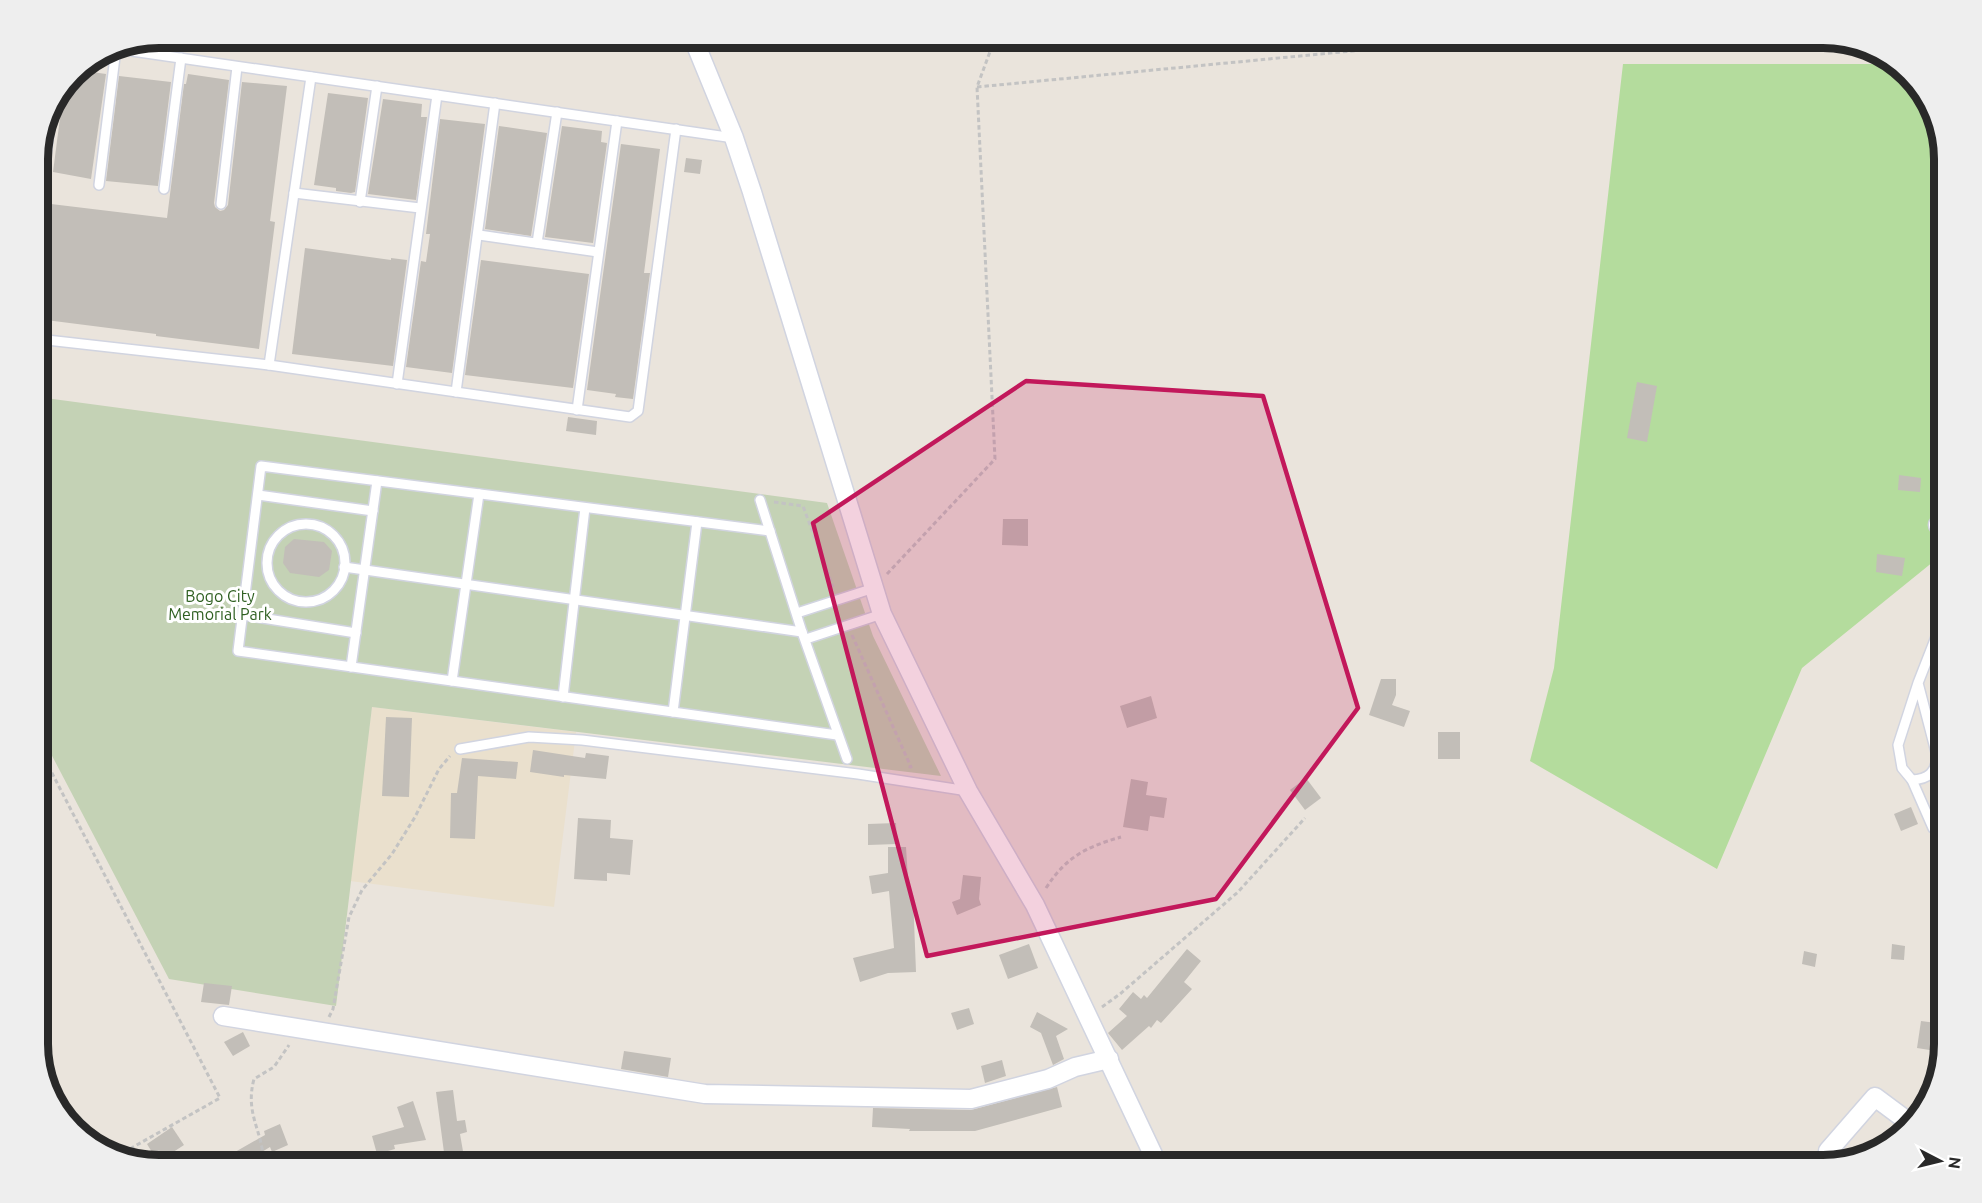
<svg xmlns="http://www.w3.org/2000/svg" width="1982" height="1203" font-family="Ubuntu,sans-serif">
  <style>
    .education { fill: #eae0cd }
    .green { fill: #b4dc9d }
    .cemetery { fill: #c4d2b5 }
    .building { fill: #c2beb8 }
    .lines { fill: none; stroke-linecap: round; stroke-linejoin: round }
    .service-casing { stroke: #d1d4e0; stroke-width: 12 }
    .minor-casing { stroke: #d1d4e0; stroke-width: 21 }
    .path { stroke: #c3c3c3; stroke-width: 3; stroke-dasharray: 4.5 3; stroke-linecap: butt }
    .service { stroke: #fff; stroke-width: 9 }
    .minor { stroke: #fff; stroke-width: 18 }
    .marked { fill: #c2185b; fill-opacity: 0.2; stroke: #c2185b; stroke-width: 4.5; stroke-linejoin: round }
    .labels { text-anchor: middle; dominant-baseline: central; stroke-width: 6; stroke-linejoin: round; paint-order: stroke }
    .park-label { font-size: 16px; fill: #2e5f20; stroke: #fff }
    .rim { fill: none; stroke: #292929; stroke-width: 8 }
  </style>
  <rect width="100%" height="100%" fill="#eae4dc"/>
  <path class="education" d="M372,707L576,732L554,907L350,881Z"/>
  <path class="green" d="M1623,64H1894L1928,98L1944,151V553L1802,668L1717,869L1530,761L1554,668Z"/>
  <path class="cemetery" d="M38,397L827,503L873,636L941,776L372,707L336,1006L169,979L38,729Z"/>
  <g class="building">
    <path d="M78,70L106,74L91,179L53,172L64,87L73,73Z"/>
    <path d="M188,74L229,80L214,203L215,207L220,211L224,210L228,205L242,82L287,86L270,221L275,222L259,349L156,336V334L38,319L51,204L167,218L184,84H186Z"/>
    <path d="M119,76L171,82L158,186L106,181Z"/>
    <path d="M328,93L368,98L355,192L351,193L336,191V188L314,185Z"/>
    <path d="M383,99L422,104L421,117H427L416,200L368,194Z"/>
    <path d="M440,119L485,124L452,373L406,367L421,261L426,262L430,234H426Z"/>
    <path d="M499,126L547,133L531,236L485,229Z"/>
    <path d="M562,126L602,131L601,142L607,143L593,243L545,237Z"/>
    <path d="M621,144L660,149L644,273H650L633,399L615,397L616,394L587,390Z"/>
    <path d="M686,158L702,160L700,174L684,172Z"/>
    <path d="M305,248L391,260V258L407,260L393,366L292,354Z"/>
    <path d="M481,260L589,274L573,388L465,375Z"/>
    <path d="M1637,382L1657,386L1647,442L1627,438Z"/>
    <path d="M568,417L597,421L596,435L566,431Z"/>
    <path d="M1899,475L1921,478L1920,492L1898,490Z"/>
    <path d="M1003,519H1028V546L1002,545Z"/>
    <path d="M294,539L324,542L332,551L329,570L319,577L290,573L283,563L285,547Z"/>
    <path d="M1877,554L1905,558L1902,576L1876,572Z"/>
    <path d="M1381,679H1396V695L1392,705L1410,711L1404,727L1369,715Z"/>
    <path d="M1151,696L1157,718L1127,728L1120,706Z"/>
    <path d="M386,717L412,718L409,797L382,796Z"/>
    <rect x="1438" y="732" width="22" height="27"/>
    <path d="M533,750L585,758L586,753L609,756L606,779L564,775V777L530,772Z"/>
    <path d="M462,758L518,762L516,779L478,776L475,839L450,838L451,793H457Z"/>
    <path d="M1306,778L1321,798L1305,810L1290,790Z"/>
    <path d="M1131,779L1148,782L1146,795L1167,798L1164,818L1150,816L1148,831L1123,827Z"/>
    <path d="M1911,807L1918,824L1901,831L1894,814Z"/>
    <path d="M578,818L611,820L610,838L633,840L630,875L607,873V881L574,879Z"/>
    <path d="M896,823L897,844L868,845V824Z"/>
    <path d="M888,847H906L909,895H913L916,972L888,973L860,982L853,958L894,948L889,891L872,894L869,876L888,873Z"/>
    <path d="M963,875L981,877L979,899L981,905L957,915L952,902L960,899Z"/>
    <path d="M1029,944L1038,968L1008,979L999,955Z"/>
    <path d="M1892,944L1905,946L1904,960L1891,959Z"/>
    <path d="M1187,949L1201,961L1184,982L1192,989L1161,1023L1157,1020L1151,1028L1149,1026L1122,1050L1108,1033L1127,1016L1119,1009L1133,992L1141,999L1144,995L1147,998Z"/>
    <path d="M1804,951L1817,954L1815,967L1802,964Z"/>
    <path d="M204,983L232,986L229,1005L201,1002Z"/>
    <path d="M969,1008L974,1024L957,1030L951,1013Z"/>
    <path d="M1037,1012L1068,1029L1056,1036L1064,1059L1053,1065L1041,1033L1030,1027Z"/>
    <path d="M1921,1021L1944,1024L1942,1052L1917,1048Z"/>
    <path d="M243,1032L250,1046L233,1056L224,1042Z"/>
    <path d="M624,1051L671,1058L668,1077L621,1069Z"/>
    <path d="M1002,1060L1006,1076L985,1083L981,1066Z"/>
    <path d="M1057,1087L1062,1107L975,1131H909L910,1129L872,1127L873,1108L971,1110Z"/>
    <path d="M453,1090L457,1121L465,1120L467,1132L460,1134L464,1157L445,1160L436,1092Z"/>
    <path d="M413,1101L426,1140L394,1145L395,1149L377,1154L372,1136L404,1127L397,1107Z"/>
    <path d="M280,1124L288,1145L272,1152L270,1147L242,1164L235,1152L265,1135L264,1131Z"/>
    <path d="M172,1127L184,1145L158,1162L147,1144Z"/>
  </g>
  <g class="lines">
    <g class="service-casing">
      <g id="service">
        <path d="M111,48L734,138"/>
        <path d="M99,185L116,49"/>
        <path d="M164,189L181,58"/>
        <path d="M38,191H41L53,103"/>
        <path d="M294,193L420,208"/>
        <path d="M360,202L377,86"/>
        <path d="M221,204L237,67"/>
        <path d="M479,235L598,252"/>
        <path d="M537,243L557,112"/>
        <path d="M38,339L269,365L630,417L638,411L676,129"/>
        <path d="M269,365L311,77"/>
        <path d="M397,384L437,95"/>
        <path d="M456,392L495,103"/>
        <path d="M577,410L617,121"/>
        <path d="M258,495L373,511"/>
        <path d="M760,500L802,632L847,759"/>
        <circle cx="306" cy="563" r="39"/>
        <path d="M770,531L261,466L238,651L837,735"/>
        <path d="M344,567L802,632"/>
        <path d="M797,613L874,588"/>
        <path d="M243,615L356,633"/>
        <path d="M806,639L882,614"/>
        <path d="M351,667L377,481"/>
        <path d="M452,681L479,494"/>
        <path d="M1918,683L1937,756C1936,772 1929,779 1912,780L1902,768L1898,745L1918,683L1936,637L1944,625"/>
        <path d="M563,697L585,508"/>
        <path d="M673,712L697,522"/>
        <path d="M460,749L529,737L582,740L858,774L968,791"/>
        <path d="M1912,780L1933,828"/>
      </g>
    </g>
    <g class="minor-casing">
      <g id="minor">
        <path d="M693,38L734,138L752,192L882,614L968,791L1035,905L1158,1165"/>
        <path d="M1938,525H1944"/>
        <path d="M223,1016L705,1094L971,1099L1048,1079L1075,1067L1109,1059"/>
        <path d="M1828,1164V1151L1875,1097L1910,1123"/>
      </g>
    </g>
    <g class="path">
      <path d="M977,87L1487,38"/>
      <path d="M774,502L803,506L833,587"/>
      <path d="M887,574L995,459L977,87L995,38"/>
      <path d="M852,635L911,767L906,766"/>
      <path d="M38,746L220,1098L119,1155"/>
      <path d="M1046,888C1066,857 1086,847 1121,837"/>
      <path d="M1102,1007L1120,994L1238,892L1305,818"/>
      <path d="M329,1017L333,1009L349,917L362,890L392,854L415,817L439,769L450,756"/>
      <path d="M263,1165C265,1133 244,1116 254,1079L274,1067L289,1045"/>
    </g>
    <use href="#service" class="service"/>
    <use href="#minor" class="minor"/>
  </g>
  <path class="marked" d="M1026,381L1263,396L1358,708L1216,899L927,956L813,523Z"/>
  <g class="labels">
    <g class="park-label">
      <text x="220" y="596">Bogo City<tspan x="220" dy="18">Memorial Park</tspan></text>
    </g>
  </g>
  <path d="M0 0H1982V1203H0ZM159 48H1823A111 111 0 0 1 1934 159V1044A111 111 0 0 1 1823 1155H159A111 111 0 0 1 48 1044V159A111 111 0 0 1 159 48Z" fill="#eee" fill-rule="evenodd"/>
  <path class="rim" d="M159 48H1823A111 111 0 0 1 1934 159V1044A111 111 0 0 1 1823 1155H159A111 111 0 0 1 48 1044V159A111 111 0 0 1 159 48Z"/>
  <g transform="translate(1940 1161) rotate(97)" stroke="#ffffff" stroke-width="4.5" paint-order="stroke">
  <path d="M0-4.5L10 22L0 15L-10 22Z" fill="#292929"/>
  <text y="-9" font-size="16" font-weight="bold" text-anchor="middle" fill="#292929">N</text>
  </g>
</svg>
